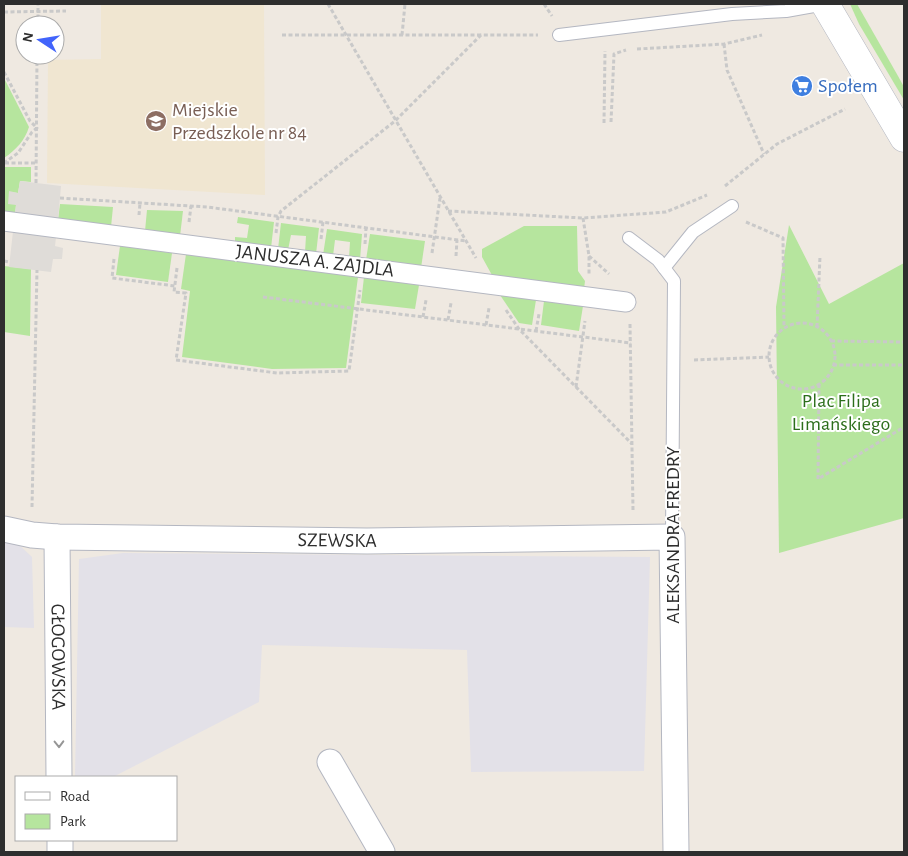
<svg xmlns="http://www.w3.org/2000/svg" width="908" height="856" font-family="'Alegreya Sans',sans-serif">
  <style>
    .industrial { fill: #e3e1e8 }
    .education { fill: #f0e6d1 }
    .green { fill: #b6e59e }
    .plaza { fill: #dfdcd8 }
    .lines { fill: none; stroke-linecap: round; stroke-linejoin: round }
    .service-casing { stroke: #b4b7c1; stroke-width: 14 }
    .pedestrian-casing { stroke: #b4b7c1; stroke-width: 21 }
    .minor-casing { stroke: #b4b7c1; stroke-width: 27 }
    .tertiary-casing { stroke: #b4b7c1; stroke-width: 29 }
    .path { stroke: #c9c9c9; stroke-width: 3; stroke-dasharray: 4 2.5; stroke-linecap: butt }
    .service { stroke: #fff; stroke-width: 12 }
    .pedestrian { stroke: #fff; stroke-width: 19 }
    .minor { stroke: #fff; stroke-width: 25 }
    .tertiary { stroke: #fff; stroke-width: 28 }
    .oneway { stroke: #969696 }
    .labels { text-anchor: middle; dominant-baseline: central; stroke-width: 4; stroke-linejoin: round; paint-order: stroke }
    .shop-label { font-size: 20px; fill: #366cbe; stroke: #fff; text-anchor: start }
    .education-label { font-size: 20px; fill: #785e54; stroke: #fff; text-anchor: start }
    .street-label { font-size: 20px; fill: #2e2e2e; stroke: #fff }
    .park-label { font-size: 20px; fill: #2c6e1b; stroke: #fff }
  </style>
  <rect width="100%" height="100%" fill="#efe9e1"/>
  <g class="industrial">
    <path d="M4,541L18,544L32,557L34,628L4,627Z"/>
    <path d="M123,553L650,557L644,771L471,772L467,650L262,645L259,702L113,777H75L79,559Z"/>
  </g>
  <path class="education" d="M101,4H264L265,195L47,183L48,60L101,59Z"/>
  <g class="green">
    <path d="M850,4H857L898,76L904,87V100L859,24Z"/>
    <path d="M4,78L29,127C25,140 16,150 4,158Z"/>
    <path d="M4,167H31V182L20,181L18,193L9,192L16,205L15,214L4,213Z"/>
    <path d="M60,204L113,207L111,227L58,220Z"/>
    <path d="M147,210L183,211L180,236L145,231Z"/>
    <path d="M238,217L274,222L271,248L235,243V237L247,238L249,225L237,223Z"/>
    <path d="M281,223L319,228L316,254L305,252L306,236L291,235L288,250L278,249Z"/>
    <path d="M789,225L829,304L904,263V518L779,553L776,307Z"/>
    <path d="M524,226H577L578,271L585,281L584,289L493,277L482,257V249Z"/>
    <path d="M327,229L362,234L360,260L349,258L350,242L335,240L333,256L323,255Z"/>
    <path d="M370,234L425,241L421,268L366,260Z"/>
    <path d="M120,246L172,253L168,282L116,275Z"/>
    <path d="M186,254L358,277L346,368L272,369L182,357L190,291L181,289Z"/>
    <path d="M4,266L31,269L30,336L4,332Z"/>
    <path d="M364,277L419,285L415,309L361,303Z"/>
    <path d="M500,295L536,300L532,325L519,323Z"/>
    <path d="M544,301L583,306L579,331L541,325Z"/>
  </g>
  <path class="plaza" d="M20,181L61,186L58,220L626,302L625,312L56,237L55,246L63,248L62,259H53L51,272L9,267L16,205L8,204L9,191L18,193Z"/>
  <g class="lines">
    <g class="service-casing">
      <g id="service">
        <path d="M559,35L732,14L786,11L825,4"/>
        <path d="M629,238L658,260L674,281L672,537"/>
        <path d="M664,268L693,232L732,206"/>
      </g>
    </g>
    <g class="pedestrian-casing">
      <path id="pedestrian" d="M4,221L626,302"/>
    </g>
    <g class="minor-casing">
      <g id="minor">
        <path id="s1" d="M4,529L32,535L57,537L367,541L672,537L676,852"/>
        <path id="s2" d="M57,537L59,777"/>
        <path d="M330,762L382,852"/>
        <path d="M60,840V852"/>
      </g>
    </g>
    <g class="tertiary-casing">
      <path id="tertiary" d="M825,4L904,138"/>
    </g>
    <g class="path">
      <path d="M328,4L476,258"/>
      <path d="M544,4L552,16"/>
      <path d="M4,12L66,11"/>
      <path d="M38,25V4"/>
      <path d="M282,35H481"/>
      <path d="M402,35L405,4"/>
      <path d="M724,44L727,70L764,154"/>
      <path d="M637,49L724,44L762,35"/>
      <path d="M4,72L30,121L37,128L32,132L18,153L4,163"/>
      <path d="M611,122L614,54L626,50"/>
      <path d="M604,123L605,51"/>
      <path d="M5,163H36"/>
      <path d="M36,183L37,55"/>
      <path d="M725,186L777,144L845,109"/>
      <path d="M60,198L207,207L466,241"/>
      <path d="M448,211L583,218L666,212L707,195"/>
      <path d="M139,215L140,203"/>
      <path d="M583,218L589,256V274"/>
      <path d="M189,222L191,206"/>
      <path d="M746,222L783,238L784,328"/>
      <path d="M276,233L278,217L281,211L395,121L481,35H538"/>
      <path d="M321,239L323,222"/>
      <path d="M365,244L366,228"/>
      <path d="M432,253L440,198"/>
      <path d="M456,256L457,240"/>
      <path d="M589,256L609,274"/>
      <path d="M114,259L112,278L175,286"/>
      <path d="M4,261L9,262"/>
      <path d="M177,268L174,292L186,293L176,360L277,373L349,371L360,290"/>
      <path d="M263,297L631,343"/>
      <path d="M506,310L519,329L632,444"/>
      <path d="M423,317L426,300"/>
      <path d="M448,320L451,303"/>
      <circle cx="802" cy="356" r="33"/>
      <path d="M630,324L633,510"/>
      <path d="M486,325L489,308"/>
      <path d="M817,327L820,256"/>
      <path d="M536,331L539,314"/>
      <path d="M831,341L904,342"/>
      <path d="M694,360L769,357"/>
      <path d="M833,365H904"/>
      <path d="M819,384L818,479L904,427"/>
      <path d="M576,387L585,321"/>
      <path d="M32,507L37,270"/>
    </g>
    <use href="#service" class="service"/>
    <use href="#pedestrian" class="pedestrian"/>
    <use href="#minor" class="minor"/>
    <use href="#tertiary" class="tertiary"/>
  </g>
  <defs><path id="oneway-chevron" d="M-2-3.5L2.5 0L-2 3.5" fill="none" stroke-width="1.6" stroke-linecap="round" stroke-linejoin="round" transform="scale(1.25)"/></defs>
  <use class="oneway" href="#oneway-chevron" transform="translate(59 744) rotate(89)"/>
  <defs>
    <g id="supermarket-disc" transform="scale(1.125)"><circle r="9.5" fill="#3f7fe0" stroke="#fff"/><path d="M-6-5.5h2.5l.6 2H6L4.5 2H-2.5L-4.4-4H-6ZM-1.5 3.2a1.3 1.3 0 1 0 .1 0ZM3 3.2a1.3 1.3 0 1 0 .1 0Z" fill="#fff"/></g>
    <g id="school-disc" transform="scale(1.125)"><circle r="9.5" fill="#8d6e63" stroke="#fff"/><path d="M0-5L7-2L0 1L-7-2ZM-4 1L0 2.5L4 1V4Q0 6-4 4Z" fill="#fff"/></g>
  </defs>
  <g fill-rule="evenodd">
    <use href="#supermarket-disc" x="802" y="86"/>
    <use href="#school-disc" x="156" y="121"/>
  </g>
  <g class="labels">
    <g class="shop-label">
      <text x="818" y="86">Społem</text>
    </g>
    <g class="education-label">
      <text x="172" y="110">Miejskie<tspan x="172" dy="23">Przedszkole nr 84</tspan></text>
    </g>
    <g class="street-label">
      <text transform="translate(315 261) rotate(7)">JANUSZA A. ZAJDLA</text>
      <text transform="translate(673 535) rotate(-90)">ALEKSANDRA FREDRY</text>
      <text stroke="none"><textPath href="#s1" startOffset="334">SZEWSKA</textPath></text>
      <text stroke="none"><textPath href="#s2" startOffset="120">GŁOGOWSKA</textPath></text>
    </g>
    <g class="park-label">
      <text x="841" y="401">Plac Filipa<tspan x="841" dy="23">Limańskiego</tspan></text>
    </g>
  </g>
  <rect width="908" height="856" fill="none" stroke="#2e2e2e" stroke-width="10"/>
  <rect x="15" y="776" width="162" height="65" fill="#ffffff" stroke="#ababab"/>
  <rect x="25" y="792" width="25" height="8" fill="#ffffff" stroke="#ababab"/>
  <text x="60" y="801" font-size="15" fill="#2e2e2e">Road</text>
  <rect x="25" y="814" width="25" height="15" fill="#b6e59e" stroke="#ababab"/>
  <text x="60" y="826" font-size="15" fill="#2e2e2e">Park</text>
  <g transform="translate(40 40) rotate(282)"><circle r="24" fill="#ffffff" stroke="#ababab"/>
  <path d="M0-4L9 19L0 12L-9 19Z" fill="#4264fb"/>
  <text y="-8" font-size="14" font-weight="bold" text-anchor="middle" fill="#2e2e2e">N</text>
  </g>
</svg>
